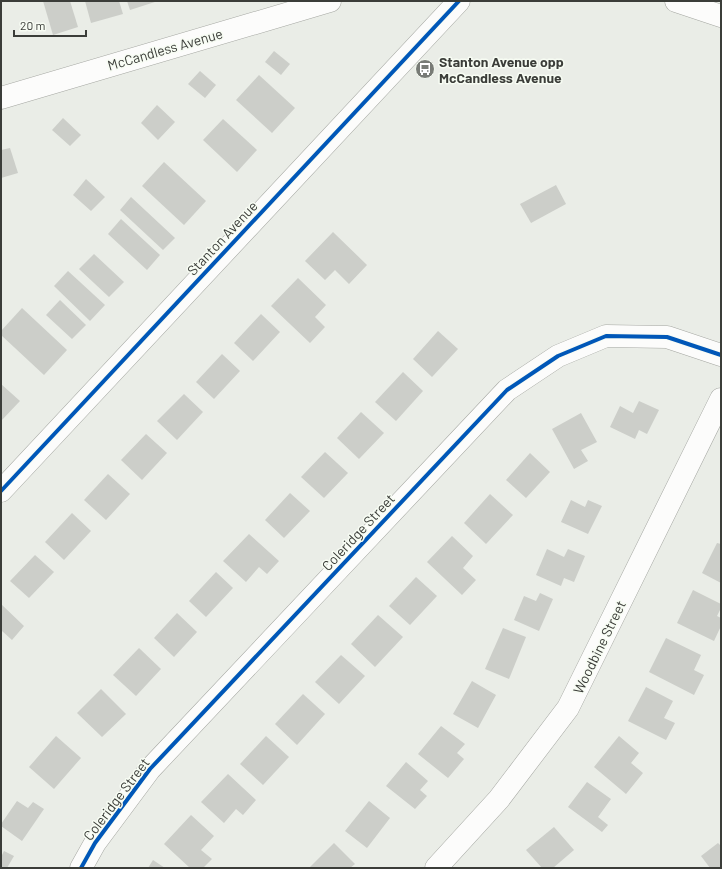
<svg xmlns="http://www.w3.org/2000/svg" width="722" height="869" font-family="Barlow,sans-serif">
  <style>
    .building { fill: #cccec9 }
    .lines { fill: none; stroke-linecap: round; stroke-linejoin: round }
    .minor-casing { stroke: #a4a6a1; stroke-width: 23 }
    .minor { stroke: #fcfcfb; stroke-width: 22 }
    .cycleway-casing { stroke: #f7fcf3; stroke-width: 6 }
    .cycleway { stroke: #0057b8; stroke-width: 4 }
    .labels { text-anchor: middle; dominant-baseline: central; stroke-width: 3; stroke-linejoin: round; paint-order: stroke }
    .street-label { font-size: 14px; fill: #3b3d39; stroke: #f7fcf3 }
    .poi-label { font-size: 14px; font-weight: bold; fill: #3b3d39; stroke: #f7fcf3; text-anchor: start }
  </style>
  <rect width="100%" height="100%" fill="#eaede7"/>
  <g class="building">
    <path d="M43,1H70L78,27L53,35Z"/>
    <path d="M85,1H119L123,14L91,23Z"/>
    <path d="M127,1H158L130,10Z"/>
    <path d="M274,51L290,64L281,75L265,62Z"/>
    <path d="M200,71L216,85L205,98L188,84Z"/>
    <path d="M259,75L295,108L272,133L236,100Z"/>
    <path d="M157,105L175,122L158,140L141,123Z"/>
    <path d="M63,118L81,135L70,146L52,130Z"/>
    <path d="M223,119L257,150L237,172L203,140Z"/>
    <path d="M10,148L18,173L1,178V150Z"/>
    <path d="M164,162L206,201L184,225L142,186Z"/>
    <path d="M86,179L105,197L91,211L73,195Z"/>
    <path d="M556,185L566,204L531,223L520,204Z"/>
    <path d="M131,197L175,238L163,250L120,210Z"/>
    <path d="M121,219L160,255L147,270L108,234Z"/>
    <path d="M333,232L367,265L349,284L335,270L325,280L305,261Z"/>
    <path d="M94,254L124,282L109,297L79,269Z"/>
    <path d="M68,271L105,305L90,321L54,286Z"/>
    <path d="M298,278L326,305L315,317L325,327L310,343L271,306Z"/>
    <path d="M60,300L86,325L72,339L46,315Z"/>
    <path d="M22,308L67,350L44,375L1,335V331Z"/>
    <path d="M261,314L280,332L253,361L234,343Z"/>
    <path d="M438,331L458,349L432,377L413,359Z"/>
    <path d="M222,354L240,371L214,399L196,382Z"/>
    <path d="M403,372L423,391L396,421L375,402Z"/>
    <path d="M1,384L20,401L1,421Z"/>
    <path d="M184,394L203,412L177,440L157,421Z"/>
    <path d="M639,401L659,410L647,434L639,430L635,439L610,427L620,406L633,413Z"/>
    <path d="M361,412L384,433L359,459L337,438Z"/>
    <path d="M581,413L597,442L581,450L588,461L574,469L552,429Z"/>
    <path d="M146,434L167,453L142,480L121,460Z"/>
    <path d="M325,452L348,473L324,498L301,477Z"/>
    <path d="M530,453L550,472L526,498L506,480Z"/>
    <path d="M108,474L130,494L106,520L84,500Z"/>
    <path d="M290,493L310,511L284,538L265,520Z"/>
    <path d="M490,494L513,515L486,544L464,523Z"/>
    <path d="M571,500L585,507L588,500L602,506L588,534L561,522Z"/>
    <path d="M72,513L91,531L64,560L45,542Z"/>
    <path d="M249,534L279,561L267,574L259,567L246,582L223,561Z"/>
    <path d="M452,536L473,556L463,568L476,580L462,595L427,562Z"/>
    <path d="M717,543L721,544V583L702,573Z"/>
    <path d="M547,549L564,557L568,549L585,556L574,582L564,578L561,586L536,575Z"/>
    <path d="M35,555L54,572L29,598L10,581Z"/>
    <path d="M216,572L233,588L206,617L189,601Z"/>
    <path d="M416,577L437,596L410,625L389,606Z"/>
    <path d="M693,590L721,604V608L717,616L721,618V626L714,641L677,623Z"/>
    <path d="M540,593L553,599L539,631L514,620L524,596L536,601Z"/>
    <path d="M1,604L24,626L12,640L2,631L1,632Z"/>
    <path d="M177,613L197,632L174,657L154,638Z"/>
    <path d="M378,615L403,637L375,667L351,644Z"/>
    <path d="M503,628L526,637L509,679L485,669Z"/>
    <path d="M666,638L701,655L694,670L704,675L694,695L649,672Z"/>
    <path d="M139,648L161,669L136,696L113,675Z"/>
    <path d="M341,655L365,676L339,704L315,682Z"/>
    <path d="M472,681L496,695L478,728L453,714Z"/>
    <path d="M646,687L673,701L664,718L675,723L666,740L628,721Z"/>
    <path d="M101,689L126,714L102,737L77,713Z"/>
    <path d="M303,694L325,714L297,745L275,724Z"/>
    <path d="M441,726L465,744L457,753L464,759L448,778L418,754Z"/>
    <path d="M56,736L81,758L54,789L29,767Z"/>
    <path d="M266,736L289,757L263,785L240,764Z"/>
    <path d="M619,736L639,753L631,763L643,773L626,794L594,767Z"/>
    <path d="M406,762L428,781L420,790L427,796L415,809L386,786Z"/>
    <path d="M228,774L256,800L243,815L236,809L224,823L201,802Z"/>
    <path d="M587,782L611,799L598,817L608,825L602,832L568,807Z"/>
    <path d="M17,801L28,808L33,802L44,809L22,841L1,826V824Z"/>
    <path d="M369,801L390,818L367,848L345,831Z"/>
    <path d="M191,815L214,836L201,850L212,859L203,868H190L164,844Z"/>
    <path d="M554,827L574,850L553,868H542L526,850Z"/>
    <path d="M334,843L355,864L350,868H309Z"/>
    <path d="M718,843L721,846V868H710L701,856Z"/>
    <path d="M4,851L14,856L7,868H1V857Z"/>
    <path d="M153,860L165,868H148Z"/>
  </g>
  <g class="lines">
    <g class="minor-casing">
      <g id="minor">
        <path d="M676,1L721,16"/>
        <path d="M1,98L330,1"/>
        <path d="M1,491L459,1"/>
        <path d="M81,868L95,843L150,769L507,390L558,356L606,336L667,337L721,355"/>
        <path d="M436,868L499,799L568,708L721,399"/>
      </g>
    </g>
    <use href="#minor" class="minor"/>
    <g class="cycleway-casing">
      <g id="cycleway">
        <path d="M1,491L459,1"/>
        <path d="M81,868L95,843L150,769L507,390L558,356L606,336L667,337L721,355"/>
      </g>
    </g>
    <use href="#cycleway" class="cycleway"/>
  </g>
  <defs>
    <g id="bus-disc" transform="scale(1)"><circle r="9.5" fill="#787b76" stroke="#f7fcf3"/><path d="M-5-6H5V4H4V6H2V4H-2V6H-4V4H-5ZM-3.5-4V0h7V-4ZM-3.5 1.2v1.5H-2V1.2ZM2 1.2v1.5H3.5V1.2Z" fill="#fff"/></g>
  </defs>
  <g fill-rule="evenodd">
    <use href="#bus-disc" x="425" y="69"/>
  </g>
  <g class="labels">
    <g class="street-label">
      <text transform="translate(165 49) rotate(-16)">McCandless Avenue</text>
      <text transform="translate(222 238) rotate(-47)">Stanton Avenue</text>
      <text transform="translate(358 532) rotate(-47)">Coleridge Street</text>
      <text transform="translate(599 647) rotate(-64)">Woodbine Street</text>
      <text transform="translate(116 799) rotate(-53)">Coleridge Street</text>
    </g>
    <g class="poi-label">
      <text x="439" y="61">Stanton Avenue opp<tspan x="439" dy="16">McCandless Avenue</tspan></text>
    </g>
  </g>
  <rect width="722" height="869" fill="none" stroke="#3b3d39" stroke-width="4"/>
  <path d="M14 30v6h72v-6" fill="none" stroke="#3b3d39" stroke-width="2"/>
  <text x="20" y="30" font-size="12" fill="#3b3d39" stroke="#f7fcf3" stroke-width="3" paint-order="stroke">20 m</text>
</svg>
